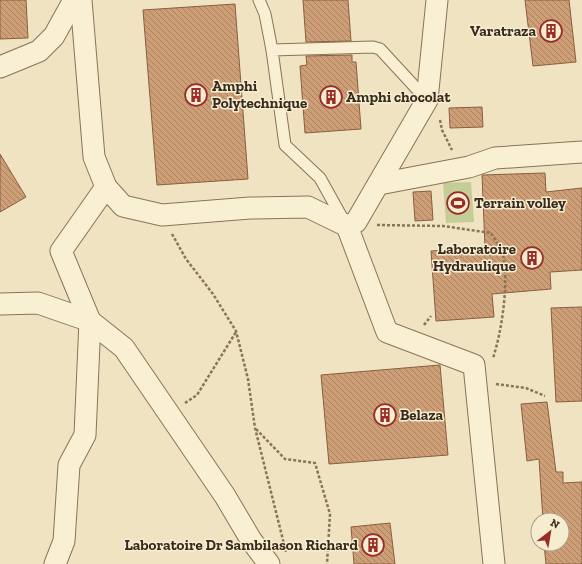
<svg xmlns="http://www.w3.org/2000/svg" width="582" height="564" font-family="'Zilla Slab',serif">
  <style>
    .pitch { fill: #c3cd95 }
    .building { fill: url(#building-back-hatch); stroke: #885f3d }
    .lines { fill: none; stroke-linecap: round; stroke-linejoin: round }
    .lane-casing { stroke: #887458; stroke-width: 13 }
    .street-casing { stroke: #887458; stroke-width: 23 }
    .path { stroke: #887458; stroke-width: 2.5; stroke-dasharray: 3 2; stroke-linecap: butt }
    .lane { stroke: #f9f0d4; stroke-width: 11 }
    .street { stroke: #f9f0d4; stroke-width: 21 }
    .labels { text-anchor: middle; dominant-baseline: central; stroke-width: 3; stroke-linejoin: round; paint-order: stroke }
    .poi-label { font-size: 15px; font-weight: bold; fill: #382b1d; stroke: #f6edd1; text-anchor: start }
  </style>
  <defs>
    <pattern id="building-back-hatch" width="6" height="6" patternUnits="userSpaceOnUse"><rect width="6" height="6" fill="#ce9f76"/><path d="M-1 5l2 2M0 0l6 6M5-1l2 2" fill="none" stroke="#a88260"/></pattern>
  </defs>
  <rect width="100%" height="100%" fill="#efe3c1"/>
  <path class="pitch" d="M471,182L474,222L446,223L443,183Z"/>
  <g class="building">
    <path d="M0,0H26L28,38L0,39Z"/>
    <path d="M303,0H348L351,41L306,42Z"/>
    <path d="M525,0H569L576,62L533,66Z"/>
    <path d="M235,4L248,179L157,185L143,10Z"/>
    <path d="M352,55V62H356L361,129L305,133L300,66L307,65L306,56Z"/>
    <path d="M482,107L483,127L450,128L449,108Z"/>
    <path d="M0,154L26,197L0,212Z"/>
    <path d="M545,173L546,192L582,188V270L550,272L551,289L492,294L494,317L436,321L431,251L485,247L482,175Z"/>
    <path d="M431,191L433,220L415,221L413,192Z"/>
    <path d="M582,307V401L556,402L551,308Z"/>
    <path d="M440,365L448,455L329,464L321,375Z"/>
    <path d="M547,402L556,472H563V483L582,482V564H546L544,544H562V520H543L539,459L527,461L521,404Z"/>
    <path d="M390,523L395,564H354L351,527Z"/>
  </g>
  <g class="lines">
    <g class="lane-casing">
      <g id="lane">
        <path d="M259,0L265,14L272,50"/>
        <path d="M345,223L320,178L285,145L272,50L373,47L380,49L427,100"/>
      </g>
    </g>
    <g class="street-casing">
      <g id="street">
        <path d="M81,0L94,157L106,187L123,206L162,215L250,208L308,207L347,226"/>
        <path d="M437,0L427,100L356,222L347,226L387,332L474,365L494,564"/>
        <path d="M0,67L39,51L54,36L74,0"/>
        <path d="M379,184L469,167L495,158L582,152"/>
        <path d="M0,304L38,303L90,321L124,348L225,496L251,540L269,564"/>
        <path d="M55,564L64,541L69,465L85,435L90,321L61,251L106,187"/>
      </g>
    </g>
    <g class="path">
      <path d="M440,120L442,130L452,150"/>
      <path d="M377,225L443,226L491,233C495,240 501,247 503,255C509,282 502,331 493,358"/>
      <path d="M172,234L186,259L213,294L236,331L248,379L255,428L286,552"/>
      <path d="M424,325L431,316"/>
      <path d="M496,384L526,388L545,396"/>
      <path d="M185,403L197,395L236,332"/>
      <path d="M256,429L285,459L315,463L330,514L327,564"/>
    </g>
    <use href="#lane" class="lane"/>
    <use href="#street" class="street"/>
  </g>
  <defs>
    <g id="building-ring" transform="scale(1.15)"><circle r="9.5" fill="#f6edd1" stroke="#992c27" stroke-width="1.5"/><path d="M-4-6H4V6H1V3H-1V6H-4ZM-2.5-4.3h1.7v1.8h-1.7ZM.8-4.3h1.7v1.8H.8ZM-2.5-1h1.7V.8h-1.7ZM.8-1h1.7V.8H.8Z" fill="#992c27"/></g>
    <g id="stadium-ring" transform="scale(1.15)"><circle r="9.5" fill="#f6edd1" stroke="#992c27" stroke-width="1.5"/><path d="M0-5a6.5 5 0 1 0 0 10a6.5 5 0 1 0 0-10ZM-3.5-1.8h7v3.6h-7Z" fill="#992c27"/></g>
  </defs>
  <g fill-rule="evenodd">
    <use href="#building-ring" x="551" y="31"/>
    <use href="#building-ring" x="196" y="95"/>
    <use href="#building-ring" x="331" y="97"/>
    <use href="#stadium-ring" x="458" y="203"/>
    <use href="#building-ring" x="532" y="258"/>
    <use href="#building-ring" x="385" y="415"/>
    <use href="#building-ring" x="373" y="545"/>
  </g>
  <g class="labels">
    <g class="poi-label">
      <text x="536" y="31" text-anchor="end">Varatraza</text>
      <text x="212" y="86">Amphi<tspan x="212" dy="17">Polytechnique</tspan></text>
      <text x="346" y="97">Amphi chocolat</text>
      <text x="474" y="203">Terrain volley</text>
      <text x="516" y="249" text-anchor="end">Laboratoire<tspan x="516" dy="17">Hydraulique</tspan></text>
      <text x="400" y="415">Belaza</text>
      <text x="358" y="545" text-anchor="end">Laboratoire Dr Sambilason Richard</text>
    </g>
  </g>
  <g transform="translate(550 532) rotate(31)"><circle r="19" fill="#f6edd1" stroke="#aa9f89"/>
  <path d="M0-3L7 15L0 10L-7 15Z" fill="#992c27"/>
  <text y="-6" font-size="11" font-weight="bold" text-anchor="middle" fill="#382b1d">N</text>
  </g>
</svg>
